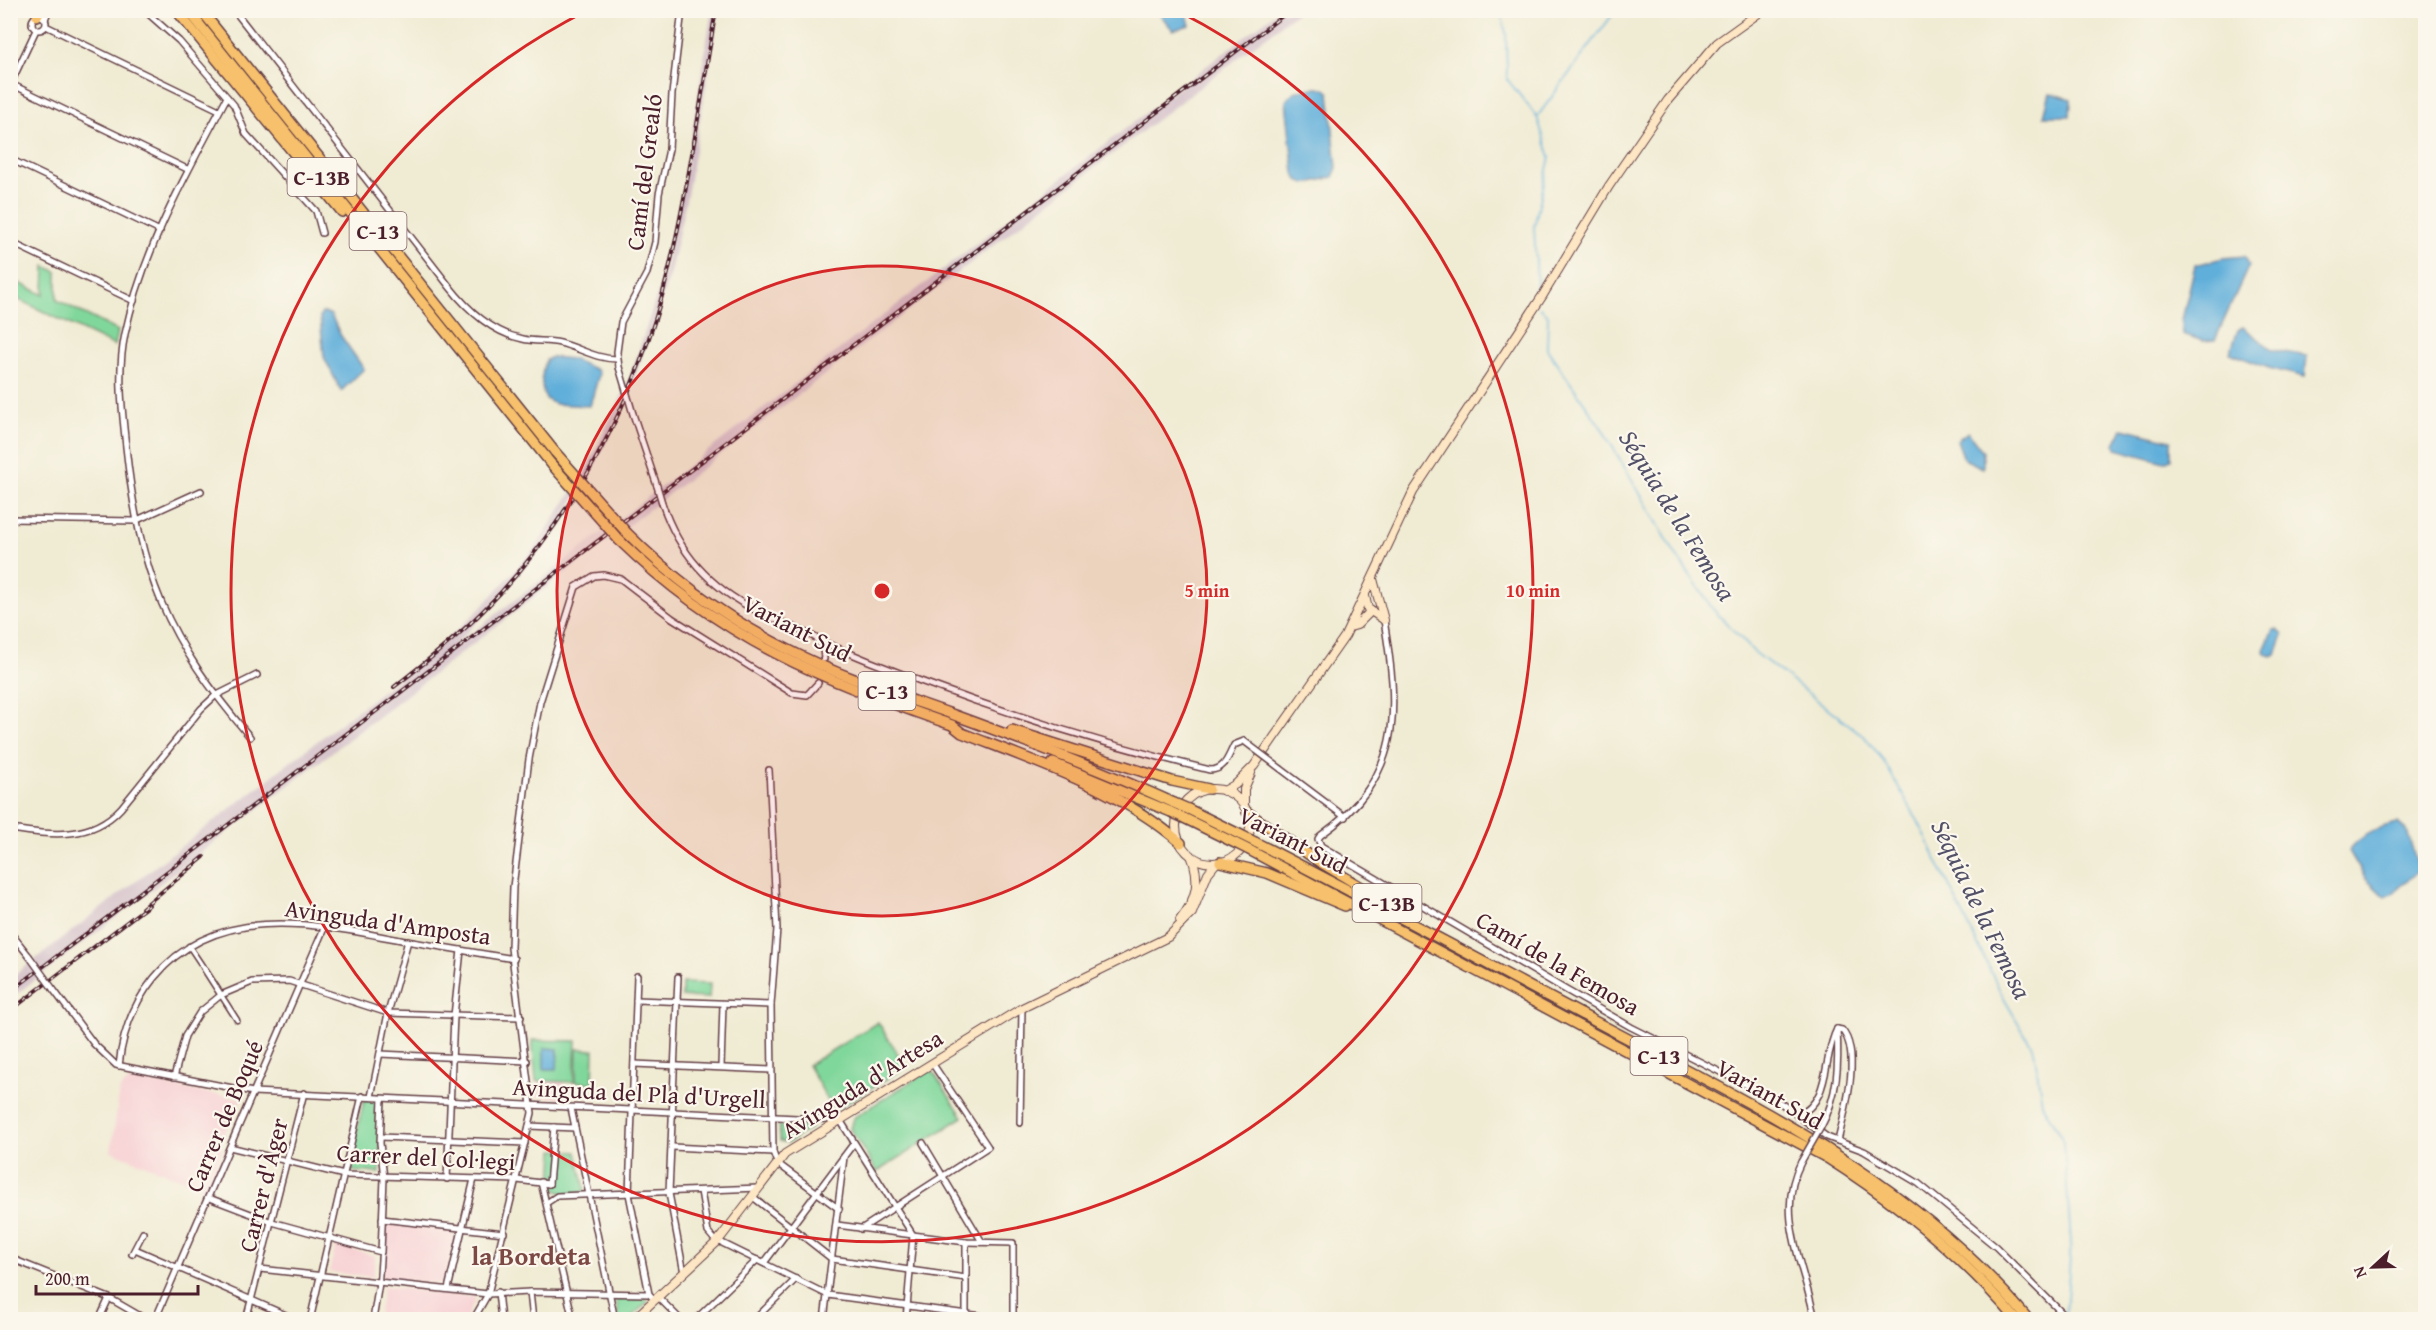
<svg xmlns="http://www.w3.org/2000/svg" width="2436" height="1330" font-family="'Gentium Book Plus',serif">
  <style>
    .built { fill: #f7cfd3 }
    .industrial { fill: #d2bdc7 }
    .green { fill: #80d79b; stroke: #657b63; stroke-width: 1.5 }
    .water { fill: #60afda; stroke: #556782; stroke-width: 1.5 }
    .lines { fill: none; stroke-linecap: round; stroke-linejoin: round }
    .stream { stroke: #60afda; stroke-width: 1.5 }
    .pedestrian-casing { stroke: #633e44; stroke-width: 7 }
    .minor-casing { stroke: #633e44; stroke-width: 8 }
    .secondary-casing { stroke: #633e44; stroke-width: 10 }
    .trunk-casing { stroke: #633e44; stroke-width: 12 }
    .motorway-casing { stroke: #633e44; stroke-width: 12 }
    .pedestrian { stroke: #fff; stroke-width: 4 }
    .minor { stroke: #fff; stroke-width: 5 }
    .secondary { stroke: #fce6c4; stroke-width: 8 }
    .trunk { stroke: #f7c06c; stroke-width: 9 }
    .motorway { stroke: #f7c06c; stroke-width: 9 }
    .rail-casing { stroke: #4a1f2b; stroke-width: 4 }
    .rail { stroke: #fbf7ec; stroke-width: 1.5; stroke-dasharray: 4.5; stroke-linecap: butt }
    .minor-bridge-casing { stroke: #633e44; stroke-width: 8; stroke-linecap: butt }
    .motorway-bridge-casing { stroke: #633e44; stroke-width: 12; stroke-linecap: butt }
    .minor-bridge { stroke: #fff; stroke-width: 5 }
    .motorway-bridge { stroke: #f7c06c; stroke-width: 9 }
    .ring { fill: none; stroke: #d62828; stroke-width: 3 }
    .labels { text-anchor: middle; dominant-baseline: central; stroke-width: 4.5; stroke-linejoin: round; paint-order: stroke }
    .shield { fill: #fbf7ec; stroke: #7f6065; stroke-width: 1.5 }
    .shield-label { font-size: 22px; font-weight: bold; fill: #4a1f2b }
    .street-label { font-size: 24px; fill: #4a1f2b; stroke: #fbf7ec }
    .water-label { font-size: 26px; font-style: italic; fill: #525168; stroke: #fbf7ec }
    .neighbourhood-label { font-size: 26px; font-weight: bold; fill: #7d4944; stroke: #fbf7ec }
    .centre { fill: #d62828; stroke: #fbf7ec; stroke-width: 3 }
    .ring-label { font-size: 18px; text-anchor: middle; font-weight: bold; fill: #d62828; stroke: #fbf7ec; stroke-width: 4.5; stroke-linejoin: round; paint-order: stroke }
  </style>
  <rect width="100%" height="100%" fill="#fbf7ec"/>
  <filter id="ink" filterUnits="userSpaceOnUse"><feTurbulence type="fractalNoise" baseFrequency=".0167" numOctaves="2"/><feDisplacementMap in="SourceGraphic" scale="12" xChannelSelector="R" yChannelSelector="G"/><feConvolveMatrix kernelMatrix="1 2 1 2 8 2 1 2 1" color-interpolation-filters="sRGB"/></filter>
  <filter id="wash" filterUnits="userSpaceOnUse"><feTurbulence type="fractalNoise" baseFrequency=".008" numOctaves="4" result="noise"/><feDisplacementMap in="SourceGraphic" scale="24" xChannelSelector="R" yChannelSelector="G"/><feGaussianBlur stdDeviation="1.35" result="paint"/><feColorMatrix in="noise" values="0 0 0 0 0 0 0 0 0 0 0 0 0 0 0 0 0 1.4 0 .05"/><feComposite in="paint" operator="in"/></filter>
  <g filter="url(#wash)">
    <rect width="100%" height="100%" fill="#f0ebd3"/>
    <g class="built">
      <path d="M131,1079L241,1099L219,1145L223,1149L206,1189L111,1151L120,1089Z"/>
      <path d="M538,1081L564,1082L563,1098L537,1097Z"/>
      <path d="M386,1224L456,1231L443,1284L382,1278Z"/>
      <path d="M336,1245L375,1256L373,1277L329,1272Z"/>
      <path d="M383,1286L474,1297L476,1299L465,1319H378Z"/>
    </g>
    <path class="industrial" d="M712,11H719L687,195L669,277L632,385L589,478L550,537L486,613L450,650L1278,11H1299L11,998V978L439,647L484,605L537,545L584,473L628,383L664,274L682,193Z"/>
    <g class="green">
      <path d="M45,266L57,272V300L118,331L115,346L11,296V279L44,295Z"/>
      <path d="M682,983L710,984L709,998L682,997Z"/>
      <path d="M878,1022L906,1067L834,1111L808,1065Z"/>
      <path d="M532,1040L576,1041L574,1082L536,1081Z"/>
      <path d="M577,1049L594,1050L593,1083L576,1082Z"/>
      <path d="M931,1069L963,1117L877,1172L850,1129L853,1118Z"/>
      <path d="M367,1100L380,1102V1173L349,1171L348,1167L364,1101Z"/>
      <path d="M779,1126L812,1127L788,1143L780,1141Z"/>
      <path d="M554,1150L577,1152L585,1189L583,1192L564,1194L554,1189L552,1182Z"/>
      <path d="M644,1297L648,1302L629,1319L619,1320L616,1299Z"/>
    </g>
    <g class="water">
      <path d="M1157,11H1186L1190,25L1173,30Z"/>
      <path d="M1313,88H1325L1329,92L1337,168L1333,177L1305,184L1298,180L1294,173L1286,101L1294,92Z"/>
      <path d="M2050,93L2071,99L2070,116H2044Z"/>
      <path d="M2245,256L2249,265L2215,340L2203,341L2183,334L2182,320L2195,265L2223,258Z"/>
      <path d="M327,313L331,315L341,336L364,369L341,391L324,357L320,317L322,313Z"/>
      <path d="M2243,327L2273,350L2307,356L2305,377L2269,368L2230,353L2238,330Z"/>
      <path d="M552,357L572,359L597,370L599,374L590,406L555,404L546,399C540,388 541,372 546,360Z"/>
      <path d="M2123,428L2171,440V459L2164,462L2116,449L2115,444Z"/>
      <path d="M1968,432L1983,452V468L1964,459L1957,440Z"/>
      <path d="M2273,630H2278L2283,635L2276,654L2272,656L2265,654L2264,650Z"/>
      <path d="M2398,823L2407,831L2419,870L2392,894L2385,897L2365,878L2349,851C2356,838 2383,825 2398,823Z"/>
      <path d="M544,1048L558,1049L557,1069H544Z"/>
    </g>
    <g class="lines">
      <g class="stream">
        <path d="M1500,10L1506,33L1507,79L1537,117L1550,157L1534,227L1537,282L1535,302"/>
        <path d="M1537,117L1616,10"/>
        <path d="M1540,308L1548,315L1547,349L1601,427L1676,555L1712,608L1753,651L1864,736L1883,760L1918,821L2003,997L2034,1050L2042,1104L2064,1142L2071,1243L2066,1313"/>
      </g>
    </g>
  </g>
  <g filter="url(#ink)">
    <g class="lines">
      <g class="pedestrian-casing">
        <g id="pedestrian">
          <path d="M189,946L205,970"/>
          <path d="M221,995L237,1020"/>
          <path d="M379,1282L381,1252"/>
        </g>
      </g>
      <g class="minor-casing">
        <g id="minor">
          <path d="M144,10L179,41L234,105L246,134L316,211L322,233"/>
          <path d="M234,10L449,286C467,309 493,333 523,339C535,342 547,340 560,343C580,348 596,359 617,359"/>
          <circle cx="39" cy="23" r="7"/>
          <path d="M45,19L49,10"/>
          <path d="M46,26L219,110"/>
          <path d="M11,84L187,169"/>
          <path d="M10,85L36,30"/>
          <path d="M227,97C187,173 143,249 125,334C117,372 122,409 126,447C140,576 166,638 250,737"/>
          <path d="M10,159L160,231"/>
          <path d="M10,242L134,301"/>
          <path d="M619,367L617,352L621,322L647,273L655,242L659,194L669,149L672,94L682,10"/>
          <path d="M633,414L657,486"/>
          <path d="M662,503C679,553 709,587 757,611C776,621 797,627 816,638L823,649L824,659"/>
          <path d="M10,519L135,521L201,491"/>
          <path d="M1384,620C1399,712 1404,776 1320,836L1318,839L1321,846L1566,990L1631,1027L1754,1089L1782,1104L1827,1137L1864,1151L1918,1183L1996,1247L2069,1320"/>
          <path d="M818,640C945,694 1076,738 1210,770C1225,770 1228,757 1234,745L1244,741"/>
          <path d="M1281,769L1345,817"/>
          <path d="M769,770L777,929L771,1005L773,1152L777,1163L839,1209"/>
          <path d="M10,829C51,835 91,841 121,808L201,709L215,696L257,675"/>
          <path d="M10,932L29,956"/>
          <path d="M205,970L221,995"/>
          <path d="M637,976L629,1194L649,1294"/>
          <path d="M678,977L669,1193L684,1273"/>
          <path d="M53,989L94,1044L116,1065L253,1092L840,1120L913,1235L906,1320"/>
          <path d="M636,1000L771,1005"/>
          <path d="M380,1054L527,1061"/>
          <path d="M634,1064L771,1070"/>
          <path d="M119,1066C122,1033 133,1004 154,978C217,900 321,925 406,941C442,947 478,953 514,959"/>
          <path d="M721,1067L723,1004"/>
          <path d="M174,1077L185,1036L200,1012L221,995L252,982L289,981L388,1013L521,1017"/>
          <path d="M371,1097L388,1013L408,941"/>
          <path d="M571,1108L615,1320"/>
          <path d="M1797,1116C1832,1101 1822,1057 1837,1029L1842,1030C1862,1053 1844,1114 1838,1141"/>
          <path d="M1020,1123L1022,1008"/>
          <path d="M529,1126L575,1128"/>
          <path d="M1821,1127C1838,1096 1839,1064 1837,1029"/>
          <path d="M381,1137L525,1143"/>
          <path d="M923,1143L982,1242"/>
          <path d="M230,1147L344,1175L517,1180L549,1184"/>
          <path d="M672,1147L773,1152"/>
          <path d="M1801,1162C1774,1214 1805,1267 1815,1320"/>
          <path d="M447,1179L454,1016L461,950"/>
          <path d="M541,1182L573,1320"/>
          <path d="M549,1184L554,1127"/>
          <path d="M701,1191L708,1232L714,1239L828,1295L1011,1320"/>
          <path d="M753,1197L832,1259L966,1278"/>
          <path d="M209,1198L272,1222L381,1252L384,1178L380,1143L382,1099"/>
          <path d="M548,1202L557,1196L759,1188"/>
          <path d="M382,1219L504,1233"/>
          <path d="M837,1225L966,1242L1013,1243V1320"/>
          <path d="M861,1229L988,1147L932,1063"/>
          <path d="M966,1242V1320"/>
          <path d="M135,1249L297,1320"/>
          <path d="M132,1254L143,1233"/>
          <path d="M10,1258L109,1298L147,1320"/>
          <path d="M764,1263L854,1143"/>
          <path d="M260,1269L488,1294L530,1292L649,1294L655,1300"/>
          <path d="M448,1289L474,1179"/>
          <path d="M498,1292L501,1320"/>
          <path d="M530,1292L533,1320"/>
          <path d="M658,1297L681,1320"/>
          <path d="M99,1320L109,1298"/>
          <path d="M155,1320L325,926"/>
          <path d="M246,1320L304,1093"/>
          <path d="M310,1320L362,1096"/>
          <path d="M373,1320L379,1283"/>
          <path d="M473,1320L488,1294L532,1113L511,948L513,887L529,759L540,702L576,587L594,576L604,575L621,579L672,618L792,693L807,695L818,683"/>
          <path d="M695,1320L757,1260"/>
          <path d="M754,1320L796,1279"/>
          <path d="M824,1320L844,1157"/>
        </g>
      </g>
      <g class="secondary-casing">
        <g id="secondary">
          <path d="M1373,579L1384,620"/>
          <path d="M1365,596L1368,609L1383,619"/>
          <path d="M1350,627L1357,625L1371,611"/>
          <circle cx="1213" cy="826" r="37"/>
          <path d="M1224,791L1236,784L1254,766L1345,636L1413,492L1543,295L1609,186L1668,100L1717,43L1763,10"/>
          <path d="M1244,806V789L1251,773"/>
          <path d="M1180,920C1197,899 1201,880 1191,855"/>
          <path d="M633,1320L718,1241L785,1154L1022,1008L1168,937L1192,913L1208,873L1216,863"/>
        </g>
      </g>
      <g class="trunk-casing">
        <path id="trunk" d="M37,16L40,10"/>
      </g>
      <g class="motorway-casing">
        <g id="motorway">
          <path d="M176,10L342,212"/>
          <path d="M188,10L553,466"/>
          <path d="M201,10L555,452"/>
          <path d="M627,533C674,580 729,620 789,650C841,677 898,695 954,715C1028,742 1102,770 1174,803"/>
          <path d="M619,540C722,640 820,679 952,725L962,733C1036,762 1119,789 1181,843"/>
          <path d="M1012,730L1172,781L1209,789"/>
          <path d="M1053,763L1171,812"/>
          <path d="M1188,809L1241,835"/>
          <path d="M1247,812L1321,863L1408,915"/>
          <path d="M1184,818L1237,844"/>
          <path d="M1255,842C1371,901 1485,963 1600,1024C1760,1109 1910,1178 2029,1320"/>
          <path d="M1251,851L1827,1158C1898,1203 1962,1256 2017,1320"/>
          <path d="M1220,862L1267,873L1345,906"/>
        </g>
      </g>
      <use href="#pedestrian" class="pedestrian"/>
      <use href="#minor" class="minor"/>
      <use href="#secondary" class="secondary"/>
      <use href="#trunk" class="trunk"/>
      <use href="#motorway" class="motorway"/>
      <g class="rail-casing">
        <g id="rail">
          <path d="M394,687C425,663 455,639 483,611C575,519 639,394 669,269C689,184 701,97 716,10"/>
          <path d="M142,908L204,857"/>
          <path d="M10,992L1290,10"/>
          <path d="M10,1011L149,905"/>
        </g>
      </g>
      <use href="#rail" class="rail"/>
      <g class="minor-bridge-casing">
        <g id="minor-bridge">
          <path d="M619,367L633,414"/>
          <path d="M657,486L662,503"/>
          <path d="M1244,741L1281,769"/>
          <path d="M29,956L53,989"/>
          <path d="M1801,1162L1821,1127"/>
        </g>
      </g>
      <g class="motorway-bridge-casing">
        <g id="motorway-bridge">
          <path d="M555,452L627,533"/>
          <path d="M553,466L619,540"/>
          <path d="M1174,803L1188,809"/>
          <path d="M1171,812L1184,818"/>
          <path d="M1241,835L1255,842"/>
          <path d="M1237,844L1251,851"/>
        </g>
      </g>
      <use href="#minor-bridge" class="minor-bridge"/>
      <use href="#motorway-bridge" class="motorway-bridge"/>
    </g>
  </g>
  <circle cx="882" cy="591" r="325" fill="#d62828" fill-opacity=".12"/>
  <g class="ring">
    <circle cx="882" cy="591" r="325"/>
    <path d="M1178 11A651 651 0 1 1 586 11"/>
  </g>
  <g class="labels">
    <g class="shield">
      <rect x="287.5" y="158" width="69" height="38" rx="4.5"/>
      <rect x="349.5" y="212" width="57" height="38" rx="4.5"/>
      <rect x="858.5" y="672" width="57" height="38" rx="4.5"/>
      <rect x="1352.5" y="884" width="69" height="38" rx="4.5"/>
      <rect x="1630.5" y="1037" width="57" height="38" rx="4.5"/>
    </g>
    <g class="shield-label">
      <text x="322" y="177">C-13B</text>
      <text x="378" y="231">C-13</text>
      <text x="887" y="691">C-13</text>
      <text x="1387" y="903">C-13B</text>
      <text x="1659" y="1056">C-13</text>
    </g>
    <g class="street-label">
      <text transform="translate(644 172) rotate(-83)">Camí del Grealó</text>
      <text transform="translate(797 628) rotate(27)">Variant Sud</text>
      <text transform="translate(1293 840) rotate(27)">Variant Sud</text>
      <text transform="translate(388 922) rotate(8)">Avinguda d'Amposta</text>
      <text transform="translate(1558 963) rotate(30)">Camí de la Femosa</text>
      <text transform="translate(862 1084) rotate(-32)">Avinguda d'Artesa</text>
      <text transform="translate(639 1093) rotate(3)">Avinguda del Pla d'Urgell</text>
      <text transform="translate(1770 1094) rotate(29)">Variant Sud</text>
      <text transform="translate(224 1116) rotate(-67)">Carrer de Boqué</text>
      <text transform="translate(426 1157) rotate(3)">Carrer del Col·legi</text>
      <text transform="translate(263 1185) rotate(-76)">Carrer d'Àger</text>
    </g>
    <g class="water-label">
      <text transform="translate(1678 515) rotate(58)">Séquia de la Femosa</text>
      <text transform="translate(1982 909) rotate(64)">Séquia de la Femosa</text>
    </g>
    <g class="neighbourhood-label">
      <text x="531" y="1255">la Bordeta</text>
    </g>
  </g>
  <circle cx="882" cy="591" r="9" class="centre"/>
  <g class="ring-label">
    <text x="1207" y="597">5 min</text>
    <text x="1533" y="597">10 min</text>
  </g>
  <rect width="2436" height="1330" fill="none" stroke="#fbf7ec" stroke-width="36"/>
  <g transform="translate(2373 1267) rotate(248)" stroke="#fbf7ec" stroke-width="4.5" paint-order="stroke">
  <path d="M0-4.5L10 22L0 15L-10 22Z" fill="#4a1f2b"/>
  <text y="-9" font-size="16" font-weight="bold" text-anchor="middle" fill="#4a1f2b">N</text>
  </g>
  <path d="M36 1285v9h162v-9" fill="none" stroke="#4a1f2b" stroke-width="3"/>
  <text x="45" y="1285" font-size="18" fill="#4a1f2b" stroke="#fbf7ec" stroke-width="4.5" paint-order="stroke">200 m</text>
</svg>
